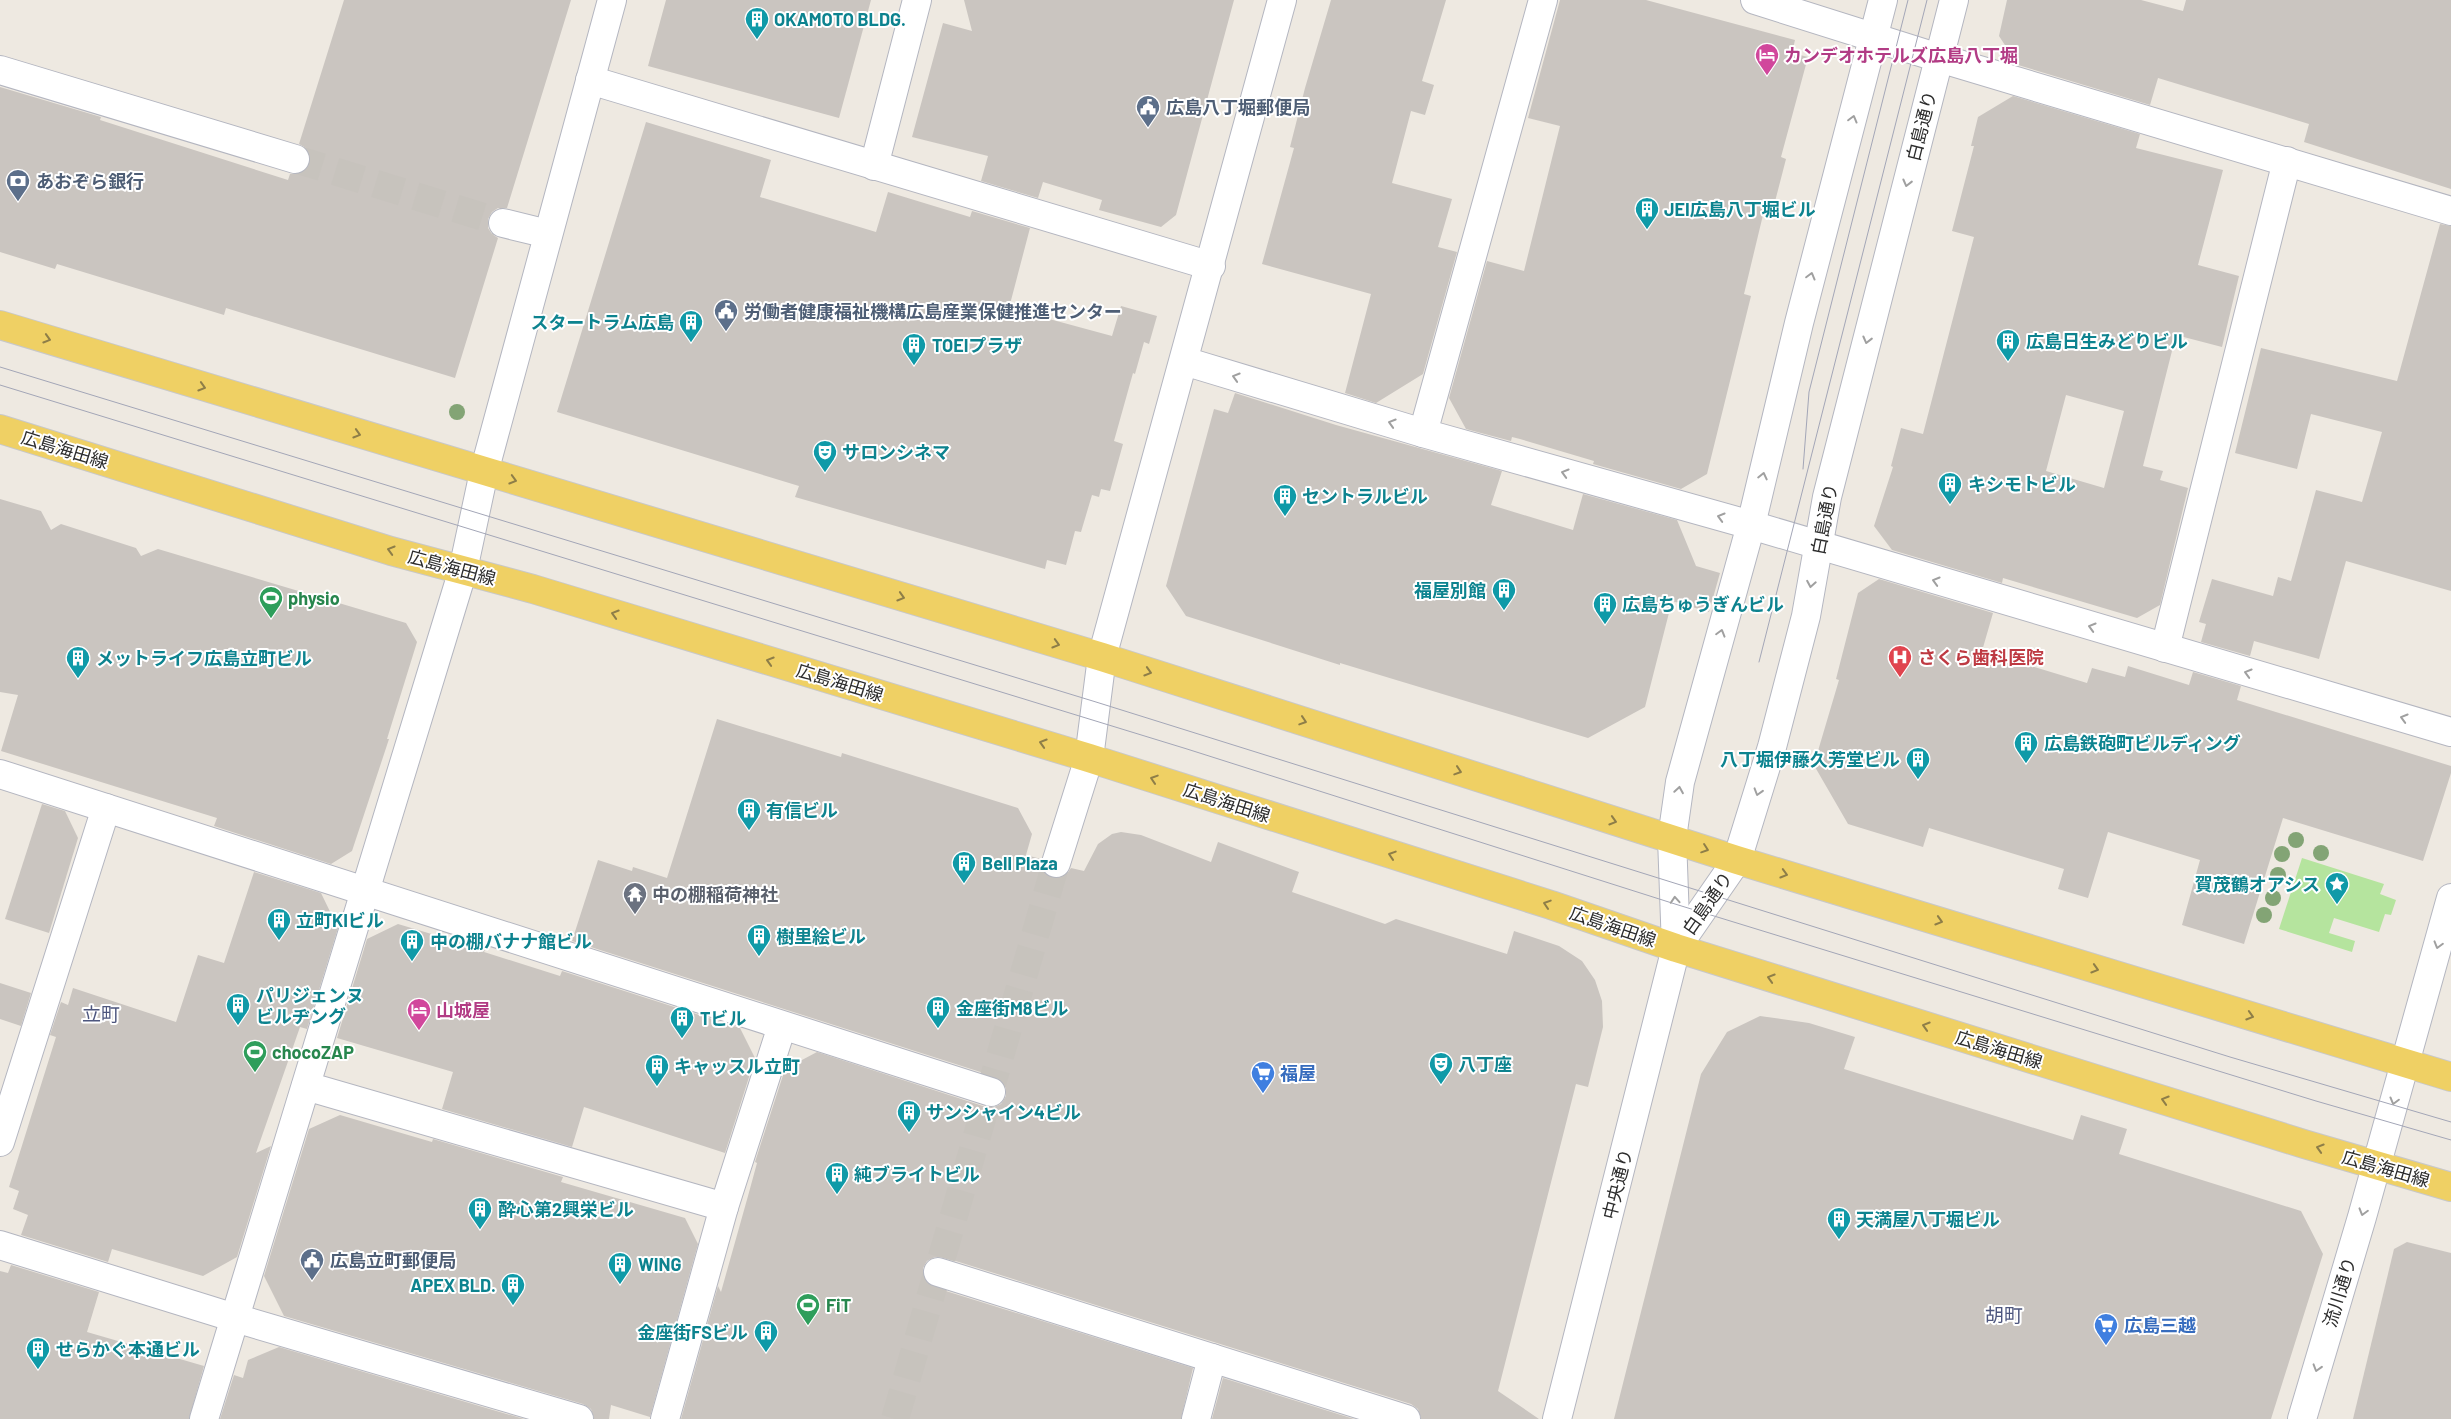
<svg xmlns="http://www.w3.org/2000/svg" width="2451" height="1419" font-family="Barlow,'Noto Sans JP',sans-serif">
  <style>
    .green { fill: #b5e49e }
    .building { fill: #cac5c0; fill-rule: evenodd }
    .lines { fill: none; stroke-linecap: round; stroke-linejoin: round }
    .minor-tunnel { stroke: #c7c3bd; stroke-width: 28; stroke-dasharray: 28 14; stroke-linecap: butt }
    .minor-casing { stroke: #b4b6c0; stroke-width: 30 }
    .major-casing { stroke: #c8c8c8; stroke-width: 30 }
    .minor { stroke: #fff; stroke-width: 28 }
    .major { stroke: #efd064; stroke-width: 28 }
    .tram { stroke: #a3a6b7; stroke-width: 1 }
    .tree { fill: #83a475 }
    .oneway { stroke: #a0a0a0 }
    .oneway2 { stroke: #8e7e48 }
    .labels { text-anchor: middle; dominant-baseline: central; stroke-width: 4; stroke-linejoin: round; paint-order: stroke }
    .culture-label { font-size: 18px; font-weight: bold; fill: #0d838f; stroke: #fff; text-anchor: start }
    .hotel-label { font-size: 18px; font-weight: bold; fill: #b23c85; stroke: #fff; text-anchor: start }
    .service-label { font-size: 18px; font-weight: bold; fill: #4e5e75; stroke: #fff; text-anchor: start }
    .street-label { font-size: 18px; fill: #2d2d2d; stroke: #fff }
    .leisure-label { font-size: 18px; font-weight: bold; fill: #27864d; stroke: #fff; text-anchor: start }
    .health-label { font-size: 18px; font-weight: bold; fill: #be3a42; stroke: #fff; text-anchor: start }
    .worship-label { font-size: 18px; font-weight: bold; fill: #5b616d; stroke: #fff; text-anchor: start }
    .shop-label { font-size: 18px; font-weight: bold; fill: #366cbe; stroke: #fff; text-anchor: start }
    .neighbourhood-label { font-size: 19px; fill: #4d567e; stroke: #fff }
  </style>
  <rect width="100%" height="100%" fill="#eee9e1"/>
  <path class="green" d="M2302,858L2384,884L2380,894L2396,900L2391,915L2385,914L2379,932L2334,918L2329,933L2355,941L2352,952L2279,929Z"/>
  <g class="building">
    <path d="M344,0H571L507,208H498L492,212L488,219V228L492,234L498,238L455,378L226,308L224,315L57,264L55,269L0,252V87L101,117L100,120L288,180L290,174H299L306,170L310,164V155L306,148L299,144Z"/>
    <path d="M666,0H871L839,118L648,66Z"/>
    <path d="M964,0H1234L1176,215L1161,227L1099,210L1102,200L1043,182L1038,198L981,181L988,156L912,137L943,23L972,31Z"/>
    <path d="M1331,0H1446L1422,81L1434,85L1425,115L1411,111L1392,183L1452,199L1438,247L1457,252L1423,374L1376,403L1345,393L1371,294L1262,264L1294,148L1290,147L1305,88Z"/>
    <path d="M1560,0H1646L1795,40L1792,53L1808,57L1781,157L1786,159L1771,217L1763,215L1744,294L1751,296L1707,474L1681,489L1593,464L1594,461L1520,439L1512,437L1511,441L1466,429L1449,398L1487,261L1524,271L1560,126L1528,118Z"/>
    <path d="M2007,0H2141L2183,11L2186,0H2451V189L2304,142L2309,124L2158,78L2150,105L2018,65L1999,36Z"/>
    <path d="M2013,96L2140,134L2136,148L2223,170L2198,265L2239,276L2222,347L2176,335L2143,466L2163,471L2160,480L2188,488L2160,605L2137,618L2003,578L2002,583L1892,550L1874,526L1893,467L1891,466L1901,428L1923,434L1974,237L1952,231L1974,146H1971L1978,117ZM2066,395L2124,411L2104,488L2046,471Z"/>
    <path d="M646,122L771,160L760,197L876,232L888,192L970,217L972,211L1030,228L1009,308L1112,336L1121,306L1157,316L1149,344L1144,342L1135,374L1133,373L1114,441L1123,444L1110,491L1101,489L1099,497L1092,495L1081,532L1075,531L1066,565L1047,560L1045,569L795,497L799,486L557,412Z"/>
    <path d="M2440,224L2451,226V591L2346,561L2319,659L2254,641L2250,656L2201,642L2206,624L2199,622L2212,579L2273,596L2278,577L2291,581L2316,490L2362,502L2382,432L2311,414L2297,469L2235,453L2261,348L2397,381Z"/>
    <path d="M1235,393L1336,425L1502,471L1491,505L1573,530L1583,494L1677,520L1696,566L1720,573L1709,612L1672,601L1645,707L1588,738L1340,663V665L1186,616L1166,586L1214,409L1228,413Z"/>
    <path d="M0,499L41,511L51,530L61,524L136,548L141,556L158,549L406,623L417,642L387,739H389L352,851L331,864L214,826L217,818L1,751L18,695L0,692Z"/>
    <path d="M1879,579L1993,613L1982,651L2087,683L2092,668L2125,677L2128,666L2189,685L2193,672L2241,686L2237,700L2451,766V773L2423,861L2283,818L2244,944L2182,925L2200,860L2108,832L2088,898L2058,889L2064,869L1929,828L1923,847L1848,824L1815,767V761L1839,680L1836,679L1858,593Z"/>
    <path d="M717,719L841,757L842,753L1018,808L1032,834L1026,855L1041,859V866L1044,873L1052,878H1059L1066,875L1071,868L1084,871L1098,844L1112,834L1121,832L1141,835L1211,862L1218,842L1299,872L1292,892L1385,924L1396,919L1507,954L1514,931L1559,946L1582,961L1595,980L1602,1001L1603,1027L1588,1087L1576,1084L1498,1391L1539,1419H1421L1418,1409L1411,1404L943,1257H935L927,1261L923,1268V1275L926,1282L933,1287L1193,1368L1181,1419H681L718,1286L721,1292L748,1196L757,1163L755,1162L785,1069L817,1052L986,1107H994L1001,1104L1006,1096V1088L1003,1082L996,1077L572,941L598,860L632,871L633,867L667,878Z"/>
    <path d="M42,804L65,811L78,838L49,933L5,919Z"/>
    <path d="M254,872L321,893L338,928L307,1029L300,1027L256,1153L271,1146L237,1257L203,1276L112,1249L108,1262L21,1235L28,1215L13,1209L19,1191L9,1187L56,1037L50,1035L61,1002L68,1005L73,988L176,1022L198,955L224,963Z"/>
    <path d="M398,924L485,950L484,952L560,976L562,971L740,1028L755,1058L725,1153L584,1107L572,1147L442,1109L453,1072L337,1038L367,939Z"/>
    <path d="M0,983L31,993L21,1026L0,1019Z"/>
    <path d="M1760,1016L1809,1023L1855,1037L1844,1069L2073,1140L2081,1115L2127,1129L2119,1154L2301,1211L2323,1254L2271,1419H1614L1701,1074L1727,1032Z"/>
    <path d="M340,1115L432,1142L433,1139L563,1177L561,1182L685,1218L698,1244L650,1417L611,1405L609,1419H594L591,1409L583,1404L284,1316L264,1276L309,1129Z"/>
    <path d="M2407,1242L2451,1253V1419H2353L2394,1249Z"/>
    <path d="M11,1265L99,1292L87,1332L204,1366L189,1419H0V1271L8,1273Z"/>
    <path d="M279,1347L524,1419H220L234,1375L243,1378L248,1360Z"/>
    <path d="M1223,1378L1354,1419H1212Z"/>
  </g>
  <g class="lines">
    <g class="minor-tunnel">
      <path d="M295,159L503,223"/>
      <path d="M895,1419L1056,863"/>
    </g>
    <g class="minor-casing">
      <g id="minor">
        <path d="M1755,0L1939,58L2451,211"/>
        <path d="M0,70L295,159"/>
        <path d="M590,80L1211,266"/>
        <path d="M874,166L917,0"/>
        <path d="M503,223L548,234"/>
        <path d="M1184,361L1423,433L1751,525L2451,732"/>
        <path d="M1423,433L1543,0"/>
        <path d="M2165,648L2287,161"/>
        <path d="M0,774L991,1092"/>
        <path d="M1056,863L1089,758L1102,657L1282,0"/>
        <path d="M1676,948L1737,860L1772,747L1806,616L1827,497L1954,0"/>
        <path d="M306,1086L724,1207"/>
        <path d="M0,1142L106,808"/>
        <path d="M0,1245L235,1318L579,1419"/>
        <path d="M938,1272L1406,1419"/>
        <path d="M204,1419L463,570L484,472L612,0"/>
        <path d="M665,1419L724,1207L782,1026"/>
        <path d="M1196,1419L1212,1358"/>
        <path d="M1557,1419L1676,948L1672,838L1680,782L1751,525L1799,323L1883,0"/>
        <path d="M2302,1419L2362,1217L2451,898"/>
      </g>
    </g>
    <g class="major-casing">
      <g id="major">
        <path d="M0,325L1102,657L1737,860L2451,1077"/>
        <path d="M0,429L391,551L533,589L1089,758L1551,905L1676,948L2304,1144L2451,1187"/>
      </g>
    </g>
    <use href="#minor" class="minor"/>
    <use href="#major" class="major"/>
    <g class="tram">
      <path d="M0,367L1096,702L2230,1057L2451,1122"/>
      <path d="M0,385L1187,749L1675,904L2316,1101L2451,1140"/>
      <path d="M1803,469L1809,392L1908,0"/>
      <path d="M1759,662L1927,0"/>
    </g>
  </g>
  <g class="tree">
    <circle cx="457" cy="412" r="8"/>
    <circle cx="2296" cy="840" r="8"/>
    <circle cx="2321" cy="853" r="8"/>
    <circle cx="2282" cy="854" r="8"/>
    <circle cx="2278" cy="875" r="8"/>
    <circle cx="2273" cy="898" r="8"/>
    <circle cx="2264" cy="915" r="8"/>
  </g>
  <defs><path id="oneway-chevron" d="M-2-3.5L2.5 0L-2 3.5" fill="none" stroke-width="1.6" stroke-linecap="round" stroke-linejoin="round" transform="scale(1.25)"/></defs>
  <g class="oneway">
    <use href="#oneway-chevron" transform="translate(1853 119) rotate(-75)"/>
    <use href="#oneway-chevron" transform="translate(1907 183) rotate(104)"/>
    <use href="#oneway-chevron" transform="translate(1811 276) rotate(-75)"/>
    <use href="#oneway-chevron" transform="translate(1867 340) rotate(104)"/>
    <use href="#oneway-chevron" transform="translate(1236 377) rotate(-163)"/>
    <use href="#oneway-chevron" transform="translate(1392 423) rotate(-163)"/>
    <use href="#oneway-chevron" transform="translate(1565 473) rotate(-164)"/>
    <use href="#oneway-chevron" transform="translate(1763 476) rotate(-77)"/>
    <use href="#oneway-chevron" transform="translate(1721 517) rotate(-164)"/>
    <use href="#oneway-chevron" transform="translate(1936 581) rotate(-164)"/>
    <use href="#oneway-chevron" transform="translate(1811 584) rotate(100)"/>
    <use href="#oneway-chevron" transform="translate(2092 627) rotate(-164)"/>
    <use href="#oneway-chevron" transform="translate(1721 633) rotate(-74)"/>
    <use href="#oneway-chevron" transform="translate(2248 673) rotate(-164)"/>
    <use href="#oneway-chevron" transform="translate(2404 718) rotate(-164)"/>
    <use href="#oneway-chevron" transform="translate(1679 790) rotate(-81)"/>
    <use href="#oneway-chevron" transform="translate(1758 792) rotate(107)"/>
    <use href="#oneway-chevron" transform="translate(1675 900) rotate(-94)"/>
    <use href="#oneway-chevron" transform="translate(2438 945) rotate(106)"/>
    <use href="#oneway-chevron" transform="translate(2394 1101) rotate(105)"/>
    <use href="#oneway-chevron" transform="translate(2363 1212) rotate(106)"/>
    <use href="#oneway-chevron" transform="translate(2317 1368) rotate(107)"/>
  </g>
  <g class="oneway2">
    <use href="#oneway-chevron" transform="translate(47 339) rotate(17)"/>
    <use href="#oneway-chevron" transform="translate(202 387) rotate(17)"/>
    <use href="#oneway-chevron" transform="translate(357 434) rotate(17)"/>
    <use href="#oneway-chevron" transform="translate(513 480) rotate(16)"/>
    <use href="#oneway-chevron" transform="translate(391 550) rotate(-164)"/>
    <use href="#oneway-chevron" transform="translate(901 597) rotate(17)"/>
    <use href="#oneway-chevron" transform="translate(615 614) rotate(-163)"/>
    <use href="#oneway-chevron" transform="translate(1056 644) rotate(16)"/>
    <use href="#oneway-chevron" transform="translate(770 661) rotate(-163)"/>
    <use href="#oneway-chevron" transform="translate(1148 672) rotate(17)"/>
    <use href="#oneway-chevron" transform="translate(1303 721) rotate(18)"/>
    <use href="#oneway-chevron" transform="translate(1043 743) rotate(-163)"/>
    <use href="#oneway-chevron" transform="translate(1458 771) rotate(18)"/>
    <use href="#oneway-chevron" transform="translate(1154 779) rotate(-162)"/>
    <use href="#oneway-chevron" transform="translate(1613 821) rotate(17)"/>
    <use href="#oneway-chevron" transform="translate(1705 849) rotate(19)"/>
    <use href="#oneway-chevron" transform="translate(1392 855) rotate(-162)"/>
    <use href="#oneway-chevron" transform="translate(1784 874) rotate(16)"/>
    <use href="#oneway-chevron" transform="translate(1547 904) rotate(-162)"/>
    <use href="#oneway-chevron" transform="translate(1939 921) rotate(17)"/>
    <use href="#oneway-chevron" transform="translate(2095 969) rotate(17)"/>
    <use href="#oneway-chevron" transform="translate(1771 978) rotate(-163)"/>
    <use href="#oneway-chevron" transform="translate(2250 1016) rotate(17)"/>
    <use href="#oneway-chevron" transform="translate(1926 1026) rotate(-163)"/>
    <use href="#oneway-chevron" transform="translate(2165 1100) rotate(-163)"/>
    <use href="#oneway-chevron" transform="translate(2320 1148) rotate(-163)"/>
  </g>
  <defs>
    <g id="building-pin" transform="scale(1.25)"><path d="M0 17L-7.5 6A9.5 9.5 0 1 1 7.5 6Z" fill="#0f9aa8" stroke="#fff"/><path d="M-4-6H4V6H1V3H-1V6H-4ZM-2.5-4.3h1.7v1.8h-1.7ZM.8-4.3h1.7v1.8H.8ZM-2.5-1h1.7V.8h-1.7ZM.8-1h1.7V.8H.8Z" fill="#fff"/></g>
    <g id="hotel-pin" transform="scale(1.25)"><path d="M0 17L-7.5 6A9.5 9.5 0 1 1 7.5 6Z" fill="#d1479c" stroke="#fff"/><path d="M-6-4.5h1.5V1H6V5H4.5V3h-9V5H-6ZM-4 0a1.8 1.8 0 1 1 3.6 0ZM.5 0V-2.5h3Q6-2.5 6 0Z" fill="#fff"/></g>
    <g id="civic-pin" transform="scale(1.25)"><path d="M0 17L-7.5 6A9.5 9.5 0 1 1 7.5 6Z" fill="#5c6f8a" stroke="#fff"/><path d="M-.6-6.5H3V-4.5H.6V-3L4-1V1h2V6H-6V1h2V-1L-.6-3ZM-1.2 2.5V6h2.4V2.5Z" fill="#fff"/></g>
    <g id="bank-pin" transform="scale(1.25)"><path d="M0 17L-7.5 6A9.5 9.5 0 1 1 7.5 6Z" fill="#5c6f8a" stroke="#fff"/><path d="M-6-4H6V4H-6ZM0-2.3a2.3 2.3 0 1 0 0 4.6a2.3 2.3 0 1 0 0-4.6Z" fill="#fff"/></g>
    <g id="theatre-pin" transform="scale(1.25)"><path d="M0 17L-7.5 6A9.5 9.5 0 1 1 7.5 6Z" fill="#0f9aa8" stroke="#fff"/><path d="M-5-5.5Q0-4 5-5.5V0Q5 5 0 6Q-5 5-5 0ZM-3.3-2.5H-1v1.5H-3.3ZM1-2.5H3.3v1.5H1ZM-2.8 1Q0 5.5 2.8 1Z" fill="#fff"/></g>
    <g id="stadium-pin" transform="scale(1.25)"><path d="M0 17L-7.5 6A9.5 9.5 0 1 1 7.5 6Z" fill="#2e9e5b" stroke="#fff"/><path d="M0-5a6.5 5 0 1 0 0 10a6.5 5 0 1 0 0-10ZM-3.5-1.8h7v3.6h-7Z" fill="#fff"/></g>
    <g id="hospital-pin" transform="scale(1.25)"><path d="M0 17L-7.5 6A9.5 9.5 0 1 1 7.5 6Z" fill="#e0444e" stroke="#fff"/><path d="M-5-5h3v3.5h4V-5h3V5h-3V1.5h-4V5h-3Z" fill="#fff"/></g>
    <g id="sight-pin" transform="scale(1.25)"><path d="M0 17L-7.5 6A9.5 9.5 0 1 1 7.5 6Z" fill="#0f9aa8" stroke="#fff"/><path d="M0-6L1.8-2.2L6-1.7L2.9 1.2L3.7 5.4L0 3.3L-3.7 5.4L-2.9 1.2L-6-1.7L-1.8-2.2Z" fill="#fff"/></g>
    <g id="temple-pin" transform="scale(1.25)"><path d="M0 17L-7.5 6A9.5 9.5 0 1 1 7.5 6Z" fill="#6b7280" stroke="#fff"/><path d="M0-6L5-2H3V0L6.5 2.5H4V6H1.5V3h-3V6H-4V2.5H-6.5L-3 0V-2H-5Z" fill="#fff"/></g>
    <g id="supermarket-pin" transform="scale(1.25)"><path d="M0 17L-7.5 6A9.5 9.5 0 1 1 7.5 6Z" fill="#3f7fe0" stroke="#fff"/><path d="M-6-5.5h2.5l.6 2H6L4.5 2H-2.5L-4.4-4H-6ZM-1.5 3.2a1.3 1.3 0 1 0 .1 0ZM3 3.2a1.3 1.3 0 1 0 .1 0Z" fill="#fff"/></g>
  </defs>
  <g fill-rule="evenodd">
    <use href="#building-pin" x="757" y="19"/>
    <use href="#hotel-pin" x="1767" y="55"/>
    <use href="#civic-pin" x="1148" y="107"/>
    <use href="#bank-pin" x="18" y="181"/>
    <use href="#building-pin" x="1647" y="209"/>
    <use href="#civic-pin" x="726" y="311"/>
    <use href="#building-pin" x="691" y="322"/>
    <use href="#building-pin" x="2008" y="341"/>
    <use href="#building-pin" x="914" y="345"/>
    <use href="#theatre-pin" x="825" y="452"/>
    <use href="#building-pin" x="1950" y="484"/>
    <use href="#building-pin" x="1285" y="496"/>
    <use href="#building-pin" x="1504" y="590"/>
    <use href="#stadium-pin" x="271" y="598"/>
    <use href="#building-pin" x="1605" y="604"/>
    <use href="#hospital-pin" x="1900" y="657"/>
    <use href="#building-pin" x="78" y="658"/>
    <use href="#building-pin" x="2026" y="743"/>
    <use href="#building-pin" x="1918" y="759"/>
    <use href="#building-pin" x="749" y="810"/>
    <use href="#building-pin" x="964" y="863"/>
    <use href="#sight-pin" x="2337" y="884"/>
    <use href="#temple-pin" x="635" y="894"/>
    <use href="#building-pin" x="279" y="920"/>
    <use href="#building-pin" x="759" y="936"/>
    <use href="#building-pin" x="412" y="941"/>
    <use href="#building-pin" x="238" y="1005"/>
    <use href="#building-pin" x="938" y="1008"/>
    <use href="#hotel-pin" x="419" y="1010"/>
    <use href="#building-pin" x="682" y="1018"/>
    <use href="#stadium-pin" x="255" y="1052"/>
    <use href="#theatre-pin" x="1441" y="1064"/>
    <use href="#building-pin" x="657" y="1066"/>
    <use href="#supermarket-pin" x="1263" y="1073"/>
    <use href="#building-pin" x="909" y="1112"/>
    <use href="#building-pin" x="837" y="1174"/>
    <use href="#building-pin" x="480" y="1209"/>
    <use href="#building-pin" x="1839" y="1219"/>
    <use href="#civic-pin" x="312" y="1260"/>
    <use href="#building-pin" x="620" y="1264"/>
    <use href="#building-pin" x="513" y="1285"/>
    <use href="#stadium-pin" x="808" y="1305"/>
    <use href="#supermarket-pin" x="2106" y="1325"/>
    <use href="#building-pin" x="766" y="1332"/>
    <use href="#building-pin" x="38" y="1349"/>
  </g>
  <g class="labels">
    <g class="culture-label">
      <text x="774" y="19">OKAMOTO BLDG.</text>
      <text x="1664" y="209">JEI広島八丁堀ビル</text>
      <text x="674" y="322" text-anchor="end">スタートラム広島</text>
      <text x="2026" y="341">広島日生みどりビル</text>
      <text x="932" y="345">TOEIプラザ</text>
      <text x="842" y="452">サロンシネマ</text>
      <text x="1968" y="484">キシモトビル</text>
      <text x="1302" y="496">セントラルビル</text>
      <text x="1486" y="590" text-anchor="end">福屋別館</text>
      <text x="1622" y="604">広島ちゅうぎんビル</text>
      <text x="96" y="658">メットライフ広島立町ビル</text>
      <text x="2044" y="743">広島鉄砲町ビルディング</text>
      <text x="1900" y="759" text-anchor="end">八丁堀伊藤久芳堂ビル</text>
      <text x="766" y="810">有信ビル</text>
      <text x="982" y="863">Bell Plaza</text>
      <text x="2320" y="884" text-anchor="end">賀茂鶴オアシス</text>
      <text x="296" y="920">立町KIビル</text>
      <text x="776" y="936">樹里絵ビル</text>
      <text x="430" y="941">中の棚バナナ館ビル</text>
      <text x="256" y="995">パリジェンヌ<tspan x="256" dy="21">ビルヂング</tspan></text>
      <text x="956" y="1008">金座街M8ビル</text>
      <text x="700" y="1018">Tビル</text>
      <text x="1458" y="1064">八丁座</text>
      <text x="674" y="1066">キャッスル立町</text>
      <text x="926" y="1112">サンシャイン4ビル</text>
      <text x="854" y="1174">純ブライトビル</text>
      <text x="498" y="1209">酔心第2興栄ビル</text>
      <text x="1856" y="1219">天満屋八丁堀ビル</text>
      <text x="638" y="1264">WING</text>
      <text x="496" y="1285" text-anchor="end">APEX BLD.</text>
      <text x="748" y="1332" text-anchor="end">金座街FSビル</text>
      <text x="56" y="1349">せらかぐ本通ビル</text>
    </g>
    <g class="hotel-label">
      <text x="1784" y="55">カンデオホテルズ広島八丁堀</text>
      <text x="436" y="1010">山城屋</text>
    </g>
    <g class="service-label">
      <text x="1166" y="107">広島八丁堀郵便局</text>
      <text x="36" y="181">あおぞら銀行</text>
      <text x="744" y="311">労働者健康福祉機構広島産業保健推進センター</text>
      <text x="330" y="1260">広島立町郵便局</text>
    </g>
    <g class="street-label">
      <text transform="translate(1921 126) rotate(-76)">白島通り</text>
      <text transform="translate(65 449) rotate(17)">広島海田線</text>
      <text transform="translate(1824 519) rotate(-79)">白島通り</text>
      <text transform="translate(452 567) rotate(15)">広島海田線</text>
      <text transform="translate(840 682) rotate(17)">広島海田線</text>
      <text transform="translate(1227 802) rotate(18)">広島海田線</text>
      <text transform="translate(1707 903) rotate(-55)">白島通り</text>
      <text transform="translate(1613 926) rotate(19)">広島海田線</text>
      <text transform="translate(1999 1049) rotate(17)">広島海田線</text>
      <text transform="translate(2386 1168) rotate(16)">広島海田線</text>
      <text transform="translate(1617 1184) rotate(-76)">中央通り</text>
      <text transform="translate(2339 1292) rotate(-73)">流川通り</text>
    </g>
    <g class="leisure-label">
      <text x="288" y="598">physio</text>
      <text x="272" y="1052">chocoZAP</text>
      <text x="826" y="1305">FiT</text>
    </g>
    <g class="health-label">
      <text x="1918" y="657">さくら歯科医院</text>
    </g>
    <g class="worship-label">
      <text x="652" y="894">中の棚稲荷神社</text>
    </g>
    <g class="shop-label">
      <text x="1280" y="1073">福屋</text>
      <text x="2124" y="1325">広島三越</text>
    </g>
    <g class="neighbourhood-label">
      <text x="101" y="1013">立町</text>
      <text x="2004" y="1314">胡町</text>
    </g>
  </g>
</svg>
